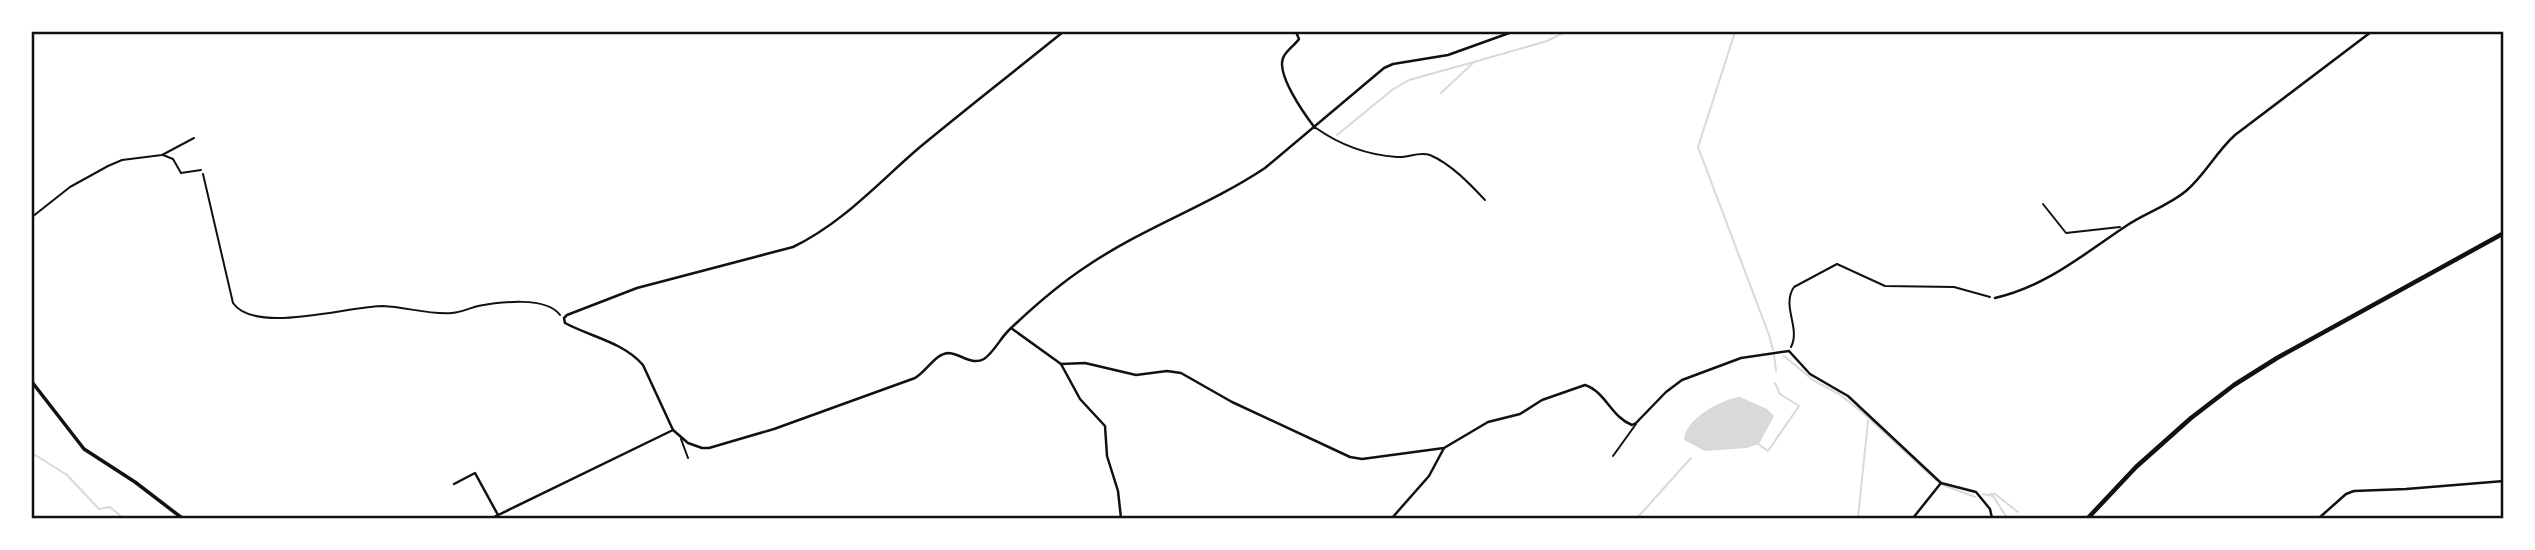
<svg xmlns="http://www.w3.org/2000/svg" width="2535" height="550" font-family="'Exo 2',sans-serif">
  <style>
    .water { fill: #d9d9d9 }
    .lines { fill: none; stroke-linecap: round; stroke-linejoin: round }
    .stream { stroke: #d9d9d9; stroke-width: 2 }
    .path { stroke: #111; stroke-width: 2 }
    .service { stroke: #111; stroke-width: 2 }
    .minor { stroke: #111; stroke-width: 2.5 }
    .tertiary { stroke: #111; stroke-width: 3.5 }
    .trunk { stroke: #111; stroke-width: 4.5 }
    .neatline { fill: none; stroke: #111; stroke-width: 2.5 }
  </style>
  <rect width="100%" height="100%" fill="#fff"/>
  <path class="water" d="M1740,397L1767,409L1774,416L1759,444L1747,448L1705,451L1684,440C1684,419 1722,399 1740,397Z"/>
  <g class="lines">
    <g class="stream">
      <path d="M1735,32L1698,147L1769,335L1773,350"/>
      <path d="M1441,93L1474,62L1547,41L1565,32"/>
      <path d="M1337,135L1392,90L1409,80L1474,62"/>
      <path d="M1774,355L1776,371"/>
      <path d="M1784,356L1813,380L1839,394L1863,413L1936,480"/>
      <path d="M1757,443L1768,451L1799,406L1780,394L1775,383"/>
      <path d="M32,453L67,475L99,509L110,507L123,518"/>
      <path d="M1943,485L1975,497"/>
      <path d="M1983,494L1993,496L2007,518"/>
      <path d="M1990,494H1995L2018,512"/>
      <path d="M1637,518L1691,458"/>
      <path d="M1858,518L1868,421"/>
    </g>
    <g class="path">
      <path d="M203,174L233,303C255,335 348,306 383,306C406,307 430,315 452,313C462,312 470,308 478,306C500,302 546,296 560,315"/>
      <path d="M1791,347C1801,328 1781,306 1794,287L1837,264L1885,286L1954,287L1990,297"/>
    </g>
    <g class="service">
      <path d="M1316,128C1340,145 1368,155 1397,157C1408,158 1419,151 1430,155C1451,164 1470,184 1485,200"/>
      <path d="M163,155L173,159L181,173L201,170"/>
      <path d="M2043,204L2066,233L2120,227"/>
      <path d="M32,217L70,187L108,166L122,160L162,155L194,138"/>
      <path d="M681,439L688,458"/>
      <path d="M1613,456L1636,424"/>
    </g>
    <g class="minor">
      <path d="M1063,32C1016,70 967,108 920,147C879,182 843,223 793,247L637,288L567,315L564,318L565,323C591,337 623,342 643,365L673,430L688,443L702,448H709L774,429L915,378C927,371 935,354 948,353C960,353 971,366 984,359C994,352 1000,339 1008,331C1033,307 1058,285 1087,266C1143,228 1208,206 1265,168L1384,68L1393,64L1448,55L1512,32"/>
      <path d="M1296,32L1299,39C1295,45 1288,49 1284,56C1274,72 1305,115 1315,128"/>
      <path d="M1995,298C2045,287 2084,254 2126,226C2145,213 2168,206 2186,191C2205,175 2216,152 2235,135L2371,32"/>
      <path d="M1011,328L1061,364L1085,363L1136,375L1167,371L1181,373L1232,402L1350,457L1362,459L1444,448L1488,422L1520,414L1542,400L1585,385C1606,392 1611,417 1632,425L1636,423L1666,392L1682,380L1741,358L1789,351L1810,374L1848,396L1941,483L1976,492L1990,509L1992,518"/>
      <path d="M1061,364L1080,399L1105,426L1107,456L1118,491L1121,518"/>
      <path d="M454,484L475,473L498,515"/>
      <path d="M492,518L673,430"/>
      <path d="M1392,518L1429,476L1444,448"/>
      <path d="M1913,518L1941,483"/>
      <path d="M2319,518L2346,494L2354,491L2406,489L2504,481"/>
    </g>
    <path class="tertiary" d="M32,382L84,449L135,482L182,518"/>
    <path class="trunk" d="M2088,518L2136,467L2191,418L2234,385L2277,358L2504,233"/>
  </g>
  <rect width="2535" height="550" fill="none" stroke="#ffffff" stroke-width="66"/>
  <rect x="33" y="33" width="2469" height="484" class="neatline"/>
</svg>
